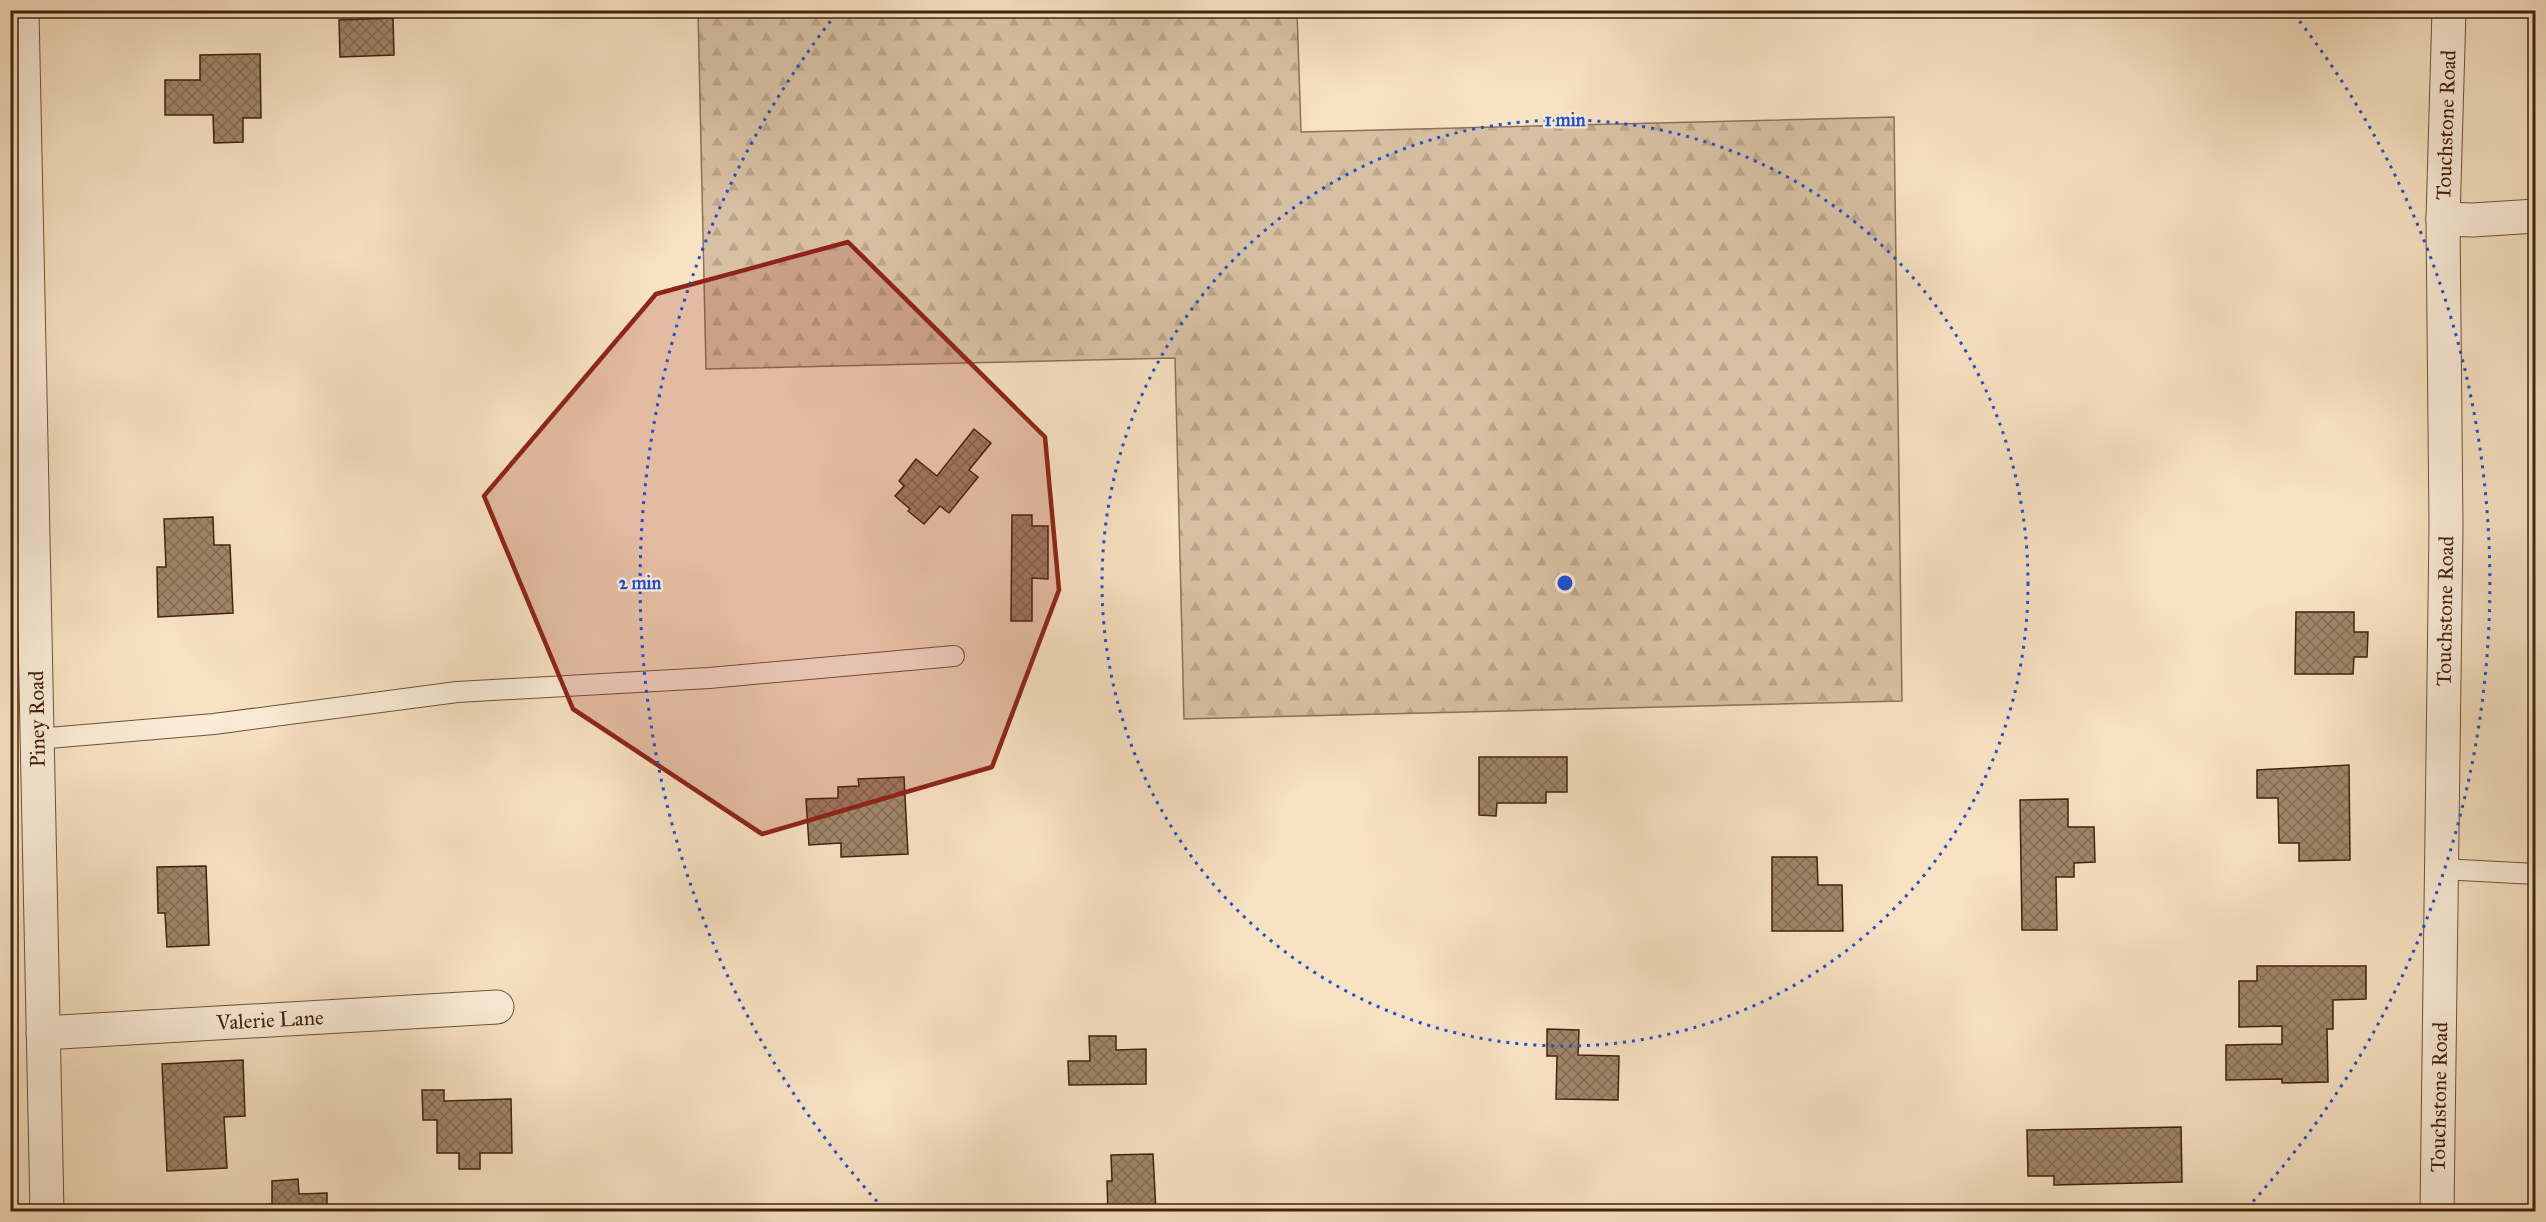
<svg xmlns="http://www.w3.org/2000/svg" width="2546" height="1222" font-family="'IM FELL Great Primer',serif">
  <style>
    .forest { fill: url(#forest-firs); stroke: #8d7257; stroke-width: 1.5 }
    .building { fill: url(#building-cross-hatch); stroke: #42220b; stroke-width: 1.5 }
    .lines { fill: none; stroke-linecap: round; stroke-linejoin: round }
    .service-casing { stroke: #6f5239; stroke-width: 22 }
    .minor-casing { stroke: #6f5239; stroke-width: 35 }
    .service { stroke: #faecd7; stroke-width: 20 }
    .minor { stroke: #faecd7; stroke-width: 33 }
    .marked { fill: #8f2418; fill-opacity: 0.2; stroke: #8f2418; stroke-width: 4.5; stroke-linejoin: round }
    .ring { fill: none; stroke: #1d4ed8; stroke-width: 3; stroke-dasharray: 3 6 }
    .labels { text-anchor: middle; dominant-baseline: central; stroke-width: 4.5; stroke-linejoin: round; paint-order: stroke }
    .street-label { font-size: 21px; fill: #42220b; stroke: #faecd7 }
    .centre { fill: #1d4ed8; stroke: #faecd7; stroke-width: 3 }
    .ring-label { font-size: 18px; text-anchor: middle; font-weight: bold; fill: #1d4ed8; stroke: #faecd7; stroke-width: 4.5; stroke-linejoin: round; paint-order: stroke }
  </style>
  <defs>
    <pattern id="forest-firs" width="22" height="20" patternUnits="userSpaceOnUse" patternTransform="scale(1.5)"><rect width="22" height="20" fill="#d8c1a3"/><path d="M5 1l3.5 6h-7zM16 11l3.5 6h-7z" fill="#bba68b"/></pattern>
    <pattern id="building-cross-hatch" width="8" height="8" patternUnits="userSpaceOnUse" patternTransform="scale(1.5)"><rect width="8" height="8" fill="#a0866a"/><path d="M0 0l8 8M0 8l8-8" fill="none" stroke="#846d55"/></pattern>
  </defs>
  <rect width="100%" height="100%" fill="#f7e2c2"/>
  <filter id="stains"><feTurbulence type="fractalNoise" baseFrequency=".00333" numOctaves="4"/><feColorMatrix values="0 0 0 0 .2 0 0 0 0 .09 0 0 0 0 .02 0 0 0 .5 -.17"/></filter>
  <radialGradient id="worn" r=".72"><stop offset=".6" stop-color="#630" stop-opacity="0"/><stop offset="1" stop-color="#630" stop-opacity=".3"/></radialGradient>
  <path class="forest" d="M698,11H1297L1301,132L1894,117L1902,701L1184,719L1175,358L706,369Z"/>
  <g class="building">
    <path d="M393,18L394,55L340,57L339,20Z"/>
    <path d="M260,54L261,118H243V142L214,143L213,115H165V80H200V55Z"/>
    <path d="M974,429L991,443L969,470L978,477L949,513L940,506L924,524L908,511L910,509L895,496L904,486L899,481L916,459L937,476Z"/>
    <path d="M1012,515H1032V526H1048V579L1032,578V621H1011Z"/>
    <path d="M213,517L214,545H230L233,613L158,617L157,567H166L164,519Z"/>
    <path d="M2296,612H2354V632H2368L2367,657H2354L2353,674H2295Z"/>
    <path d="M1479,757H1567V792H1546V803H1497L1496,816L1479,815Z"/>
    <path d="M2349,765L2350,860L2299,861V843H2279L2278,798H2257V770Z"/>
    <path d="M904,777L908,854L841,857V843L809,845L806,799L838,798V787L859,786L858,779Z"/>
    <path d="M2068,799V827H2094L2095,862L2074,863V877H2056L2057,930H2022L2020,800Z"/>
    <path d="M1772,857H1817L1818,885H1842L1843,931H1772Z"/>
    <path d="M206,866L209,945L167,947L165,913H158L157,867Z"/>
    <path d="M2257,966H2366V999L2333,1000V1029H2327L2328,1082L2282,1083V1079L2226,1080V1045L2282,1044V1026L2239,1027V981H2257Z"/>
    <path d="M1547,1029L1579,1030L1578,1055L1619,1056L1618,1100L1556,1099L1557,1056H1547Z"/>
    <path d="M1089,1036H1116V1050L1146,1049V1084L1069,1085L1068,1061H1090Z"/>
    <path d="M243,1060L245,1116L224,1117L227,1168L167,1171L162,1064Z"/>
    <path d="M422,1090H444V1101L511,1099L512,1153H480V1169H459V1153H437V1120H423Z"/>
    <path d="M2181,1127L2182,1182L2054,1185V1176H2028L2027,1130Z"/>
    <path d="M1153,1154L1156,1212H1108L1107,1181H1112L1111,1155Z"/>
    <path d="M298,1179L299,1194L327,1193V1212H267V1204H272V1181Z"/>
  </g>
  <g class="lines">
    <g class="service-casing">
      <g id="service">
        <path d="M37,739L214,724L457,692L709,678L954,656"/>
        <path d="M2441,869L2536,874"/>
      </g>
    </g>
    <g class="minor-casing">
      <g id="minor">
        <path d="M22,10L47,1212"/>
        <path d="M2443,219L2473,220L2536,216"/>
        <path d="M43,1033L497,1007"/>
        <path d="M2437,1212L2446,527L2443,219L2449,10"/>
      </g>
    </g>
    <use href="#service" class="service"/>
    <use href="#minor" class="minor"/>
  </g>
  <path class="marked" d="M848,242L1045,437L1059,590L992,767L762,834L573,709L484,496L656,294Z"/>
  <g class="ring">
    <circle cx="1565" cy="583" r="463"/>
    <path d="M883 1208A925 925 0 0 1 836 14M2294 14A925 925 0 0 1 2247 1208"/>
  </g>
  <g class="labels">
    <g class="street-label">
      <text transform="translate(2446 125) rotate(-88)">Touchstone Road</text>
      <text transform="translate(2445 611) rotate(-89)">Touchstone Road</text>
      <text transform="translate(37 719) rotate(-91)">Piney Road</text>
      <text transform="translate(270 1020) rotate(-3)">Valerie Lane</text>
      <text transform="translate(2439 1097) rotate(-89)">Touchstone Road</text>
    </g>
  </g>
  <circle cx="1565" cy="583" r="9" class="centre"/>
  <g class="ring-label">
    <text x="1565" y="126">1 min</text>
    <text x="640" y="589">2 min</text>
  </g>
  <rect width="2546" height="1222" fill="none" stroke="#f7e2c2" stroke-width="36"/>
  <rect x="12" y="12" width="2522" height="1198" fill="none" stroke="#42220b" stroke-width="3"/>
  <rect x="18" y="18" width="2510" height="1186" fill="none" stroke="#42220b" stroke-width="1.5"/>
  <rect width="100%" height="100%" filter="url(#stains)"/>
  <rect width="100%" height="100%" fill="url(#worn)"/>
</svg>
